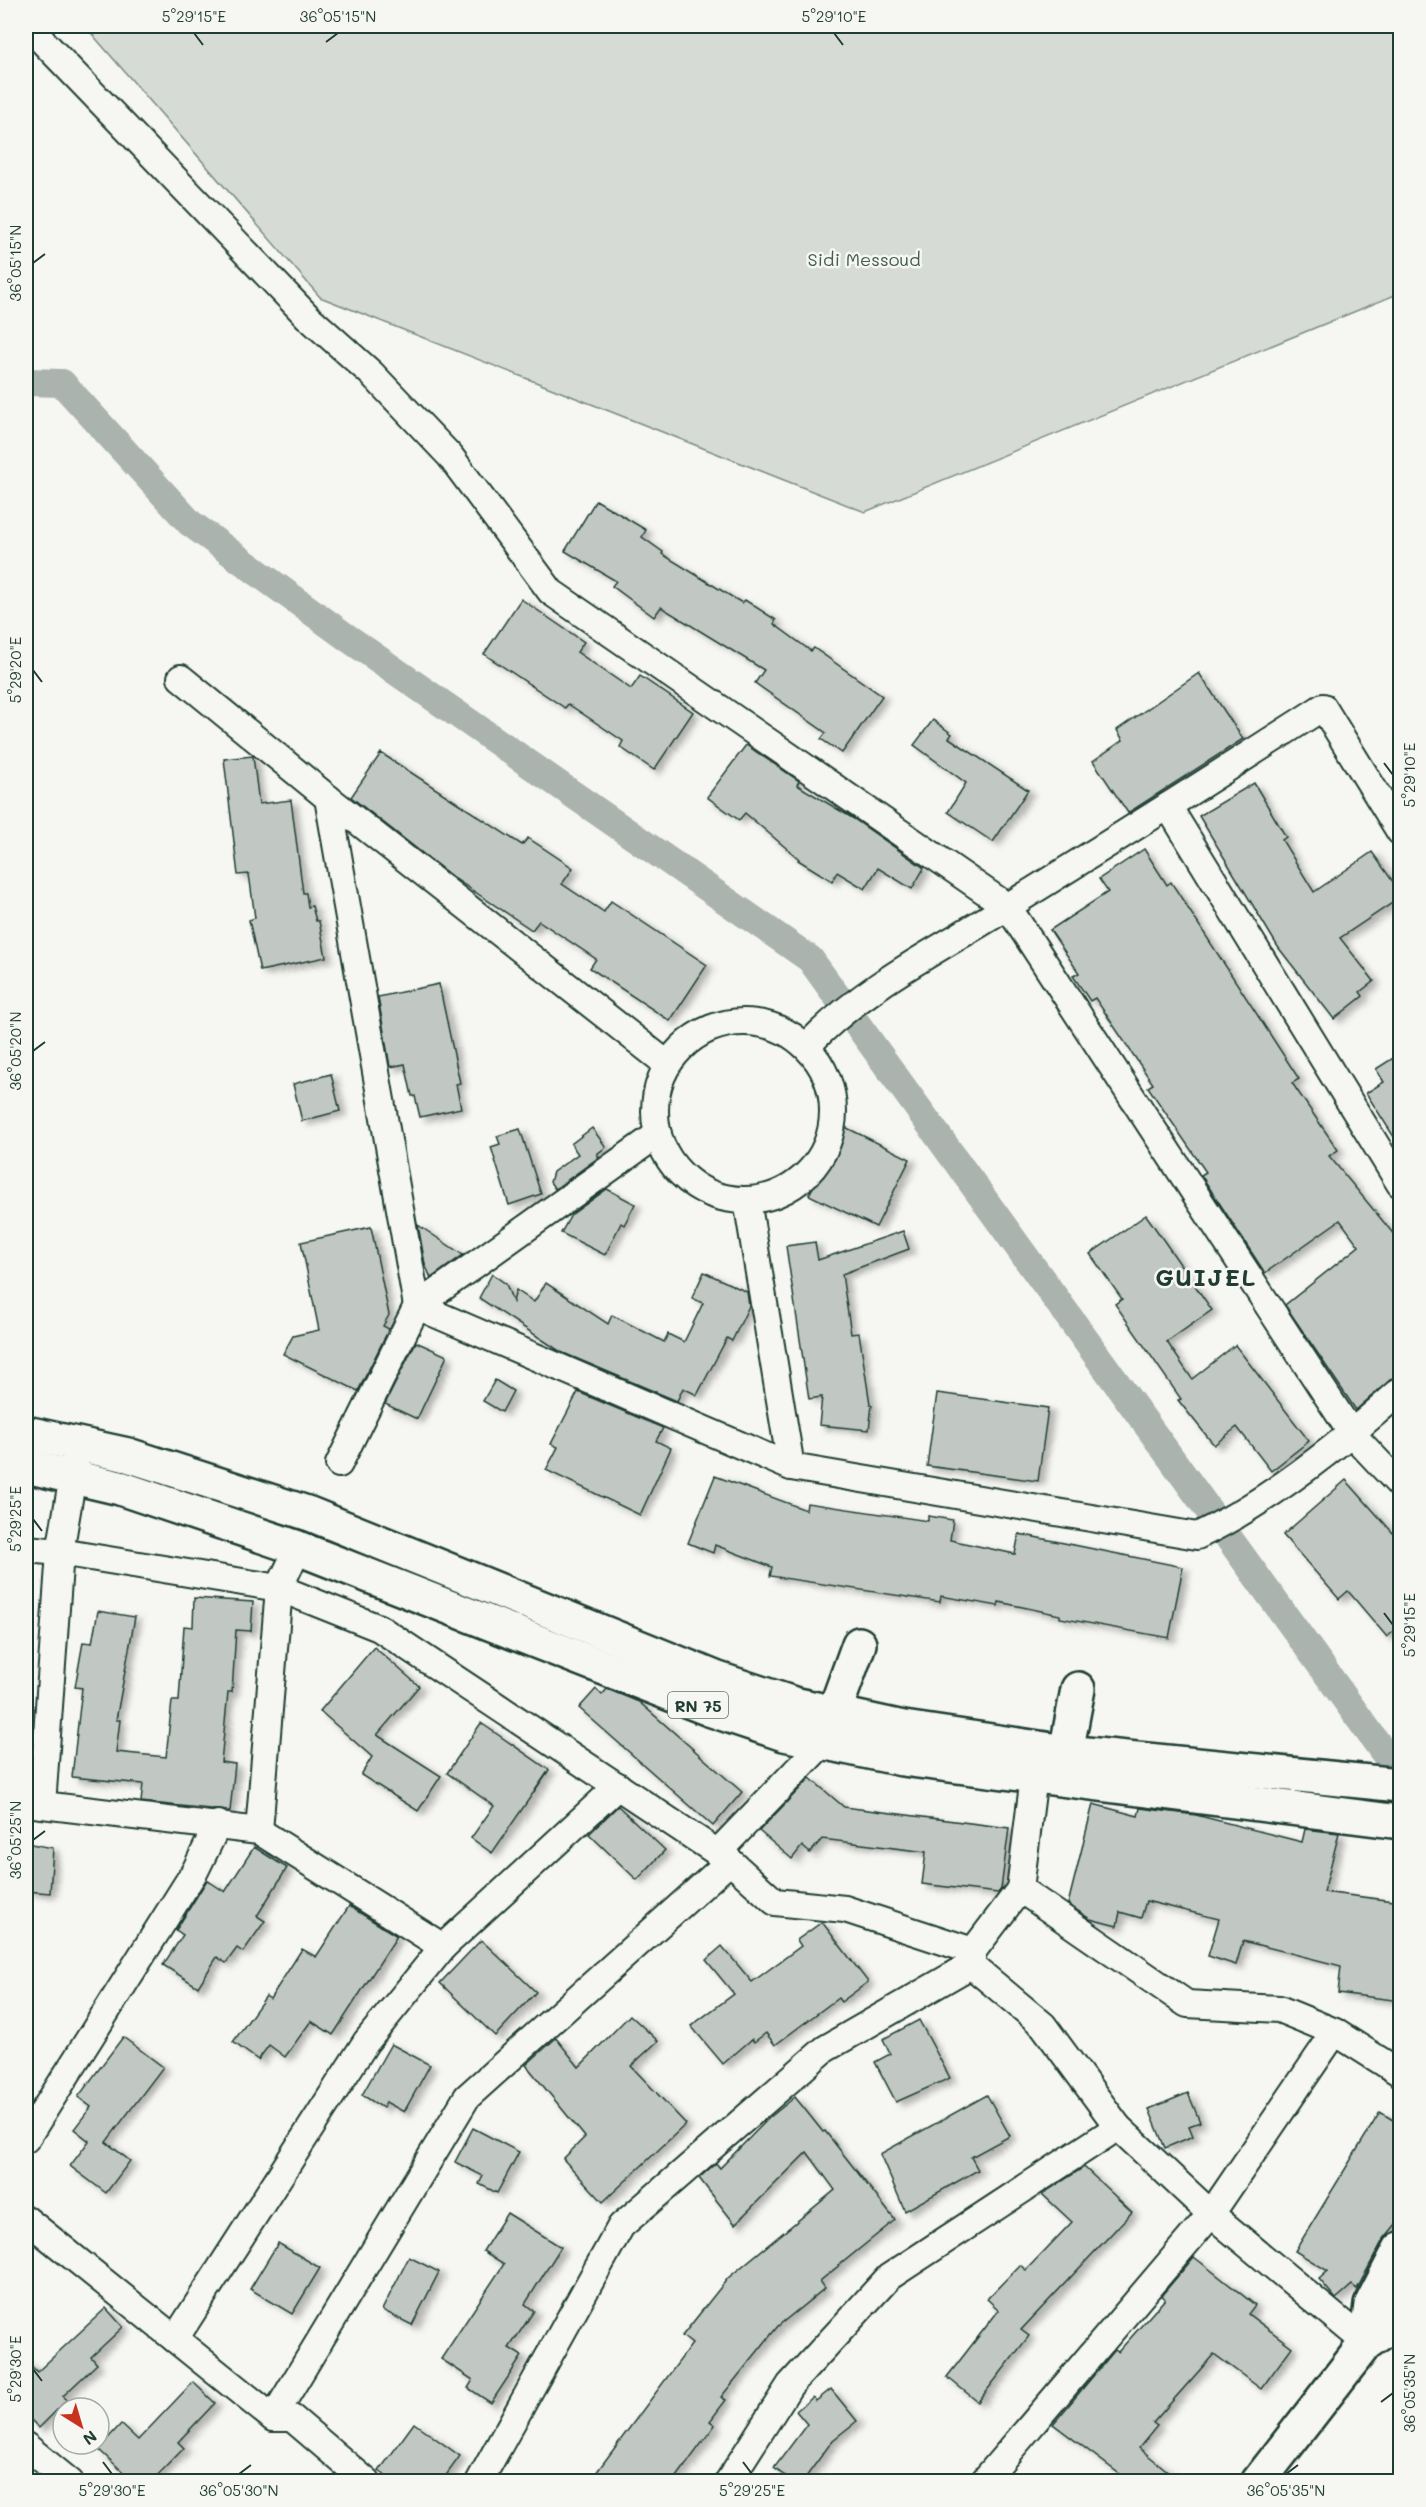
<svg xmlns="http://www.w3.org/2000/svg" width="1426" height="2507" font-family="Mali,sans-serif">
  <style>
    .green { fill: #d6dbd6; stroke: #7a8c85; stroke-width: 1.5 }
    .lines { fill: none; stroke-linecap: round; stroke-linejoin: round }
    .canal { stroke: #aab3ae; stroke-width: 28 }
    .building { fill: #c1c8c3; stroke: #1f3d34; stroke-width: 1.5; filter: url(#shadow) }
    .minor-casing { stroke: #1f3d34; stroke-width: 30 }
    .major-casing { stroke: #1f3d34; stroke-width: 38 }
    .minor { stroke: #f6f6f2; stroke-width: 26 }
    .major { stroke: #f6f6f2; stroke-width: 33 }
    .ticks { fill: none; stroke: #1f3d34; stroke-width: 2 }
    .labels { text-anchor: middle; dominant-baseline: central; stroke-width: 5; stroke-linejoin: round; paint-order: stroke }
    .shield { fill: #f6f6f2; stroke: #60746d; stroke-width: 1.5 }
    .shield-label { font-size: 16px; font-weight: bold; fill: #1f3d34 }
    .park-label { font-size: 18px; fill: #445d54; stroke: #f6f6f2 }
    .district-label { font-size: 24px; font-weight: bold; letter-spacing: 1.5px; fill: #1f3d34; stroke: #f6f6f2 }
    .neatline { fill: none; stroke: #1f3d34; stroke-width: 2 }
    .ticks-label { font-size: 15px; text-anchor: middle; fill: #1f3d34 }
  </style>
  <defs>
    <filter id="shadow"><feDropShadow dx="6" dy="4" stdDeviation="3" flood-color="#0004"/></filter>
  </defs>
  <rect width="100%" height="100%" fill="#f6f6f2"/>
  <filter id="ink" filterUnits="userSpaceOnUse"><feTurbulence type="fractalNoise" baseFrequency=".0167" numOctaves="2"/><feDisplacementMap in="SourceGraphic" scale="12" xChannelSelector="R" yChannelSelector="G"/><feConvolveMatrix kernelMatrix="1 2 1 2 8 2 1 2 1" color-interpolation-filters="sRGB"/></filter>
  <g filter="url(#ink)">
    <path class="green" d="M85,26H1400V293L865,512L320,297Z"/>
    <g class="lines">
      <path class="canal" d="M26,382L62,383L190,523L345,636L810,959L1385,1754"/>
    </g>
    <g class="building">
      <path d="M596,500L646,530L642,537L663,552L662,554L742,603L745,600L776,620L774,624L811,651L814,648L882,696L842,753L821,739L826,733L755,683L764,670L661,607L654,617L612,586L616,581L565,551Z"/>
      <path d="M521,599L584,642L577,652L631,689L640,676L693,712L654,770L620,747L623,741L568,704L565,708L484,654Z"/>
      <path d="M1199,673L1243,739L1128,813L1093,761L1123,740L1117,730Z"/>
      <path d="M933,720L952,734L949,738L1028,790L993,842L948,812L966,783L914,745Z"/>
      <path d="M746,745L799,781L797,785L854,819L924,868L912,889L878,868L865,889L837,872L832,881L798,860L799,859L745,813L739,820L707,797Z"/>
      <path d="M381,753L522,845L528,838L573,868L562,884L604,912L611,901L707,965L670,1021L590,968L596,959L539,921L532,930L454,878L351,797Z"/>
      <path d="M253,756L259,804L291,800L303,893H306L308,907L312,906L316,921H319L326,957L260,971L249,920L255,918L249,874L238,875L224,759Z"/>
      <path d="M1254,783L1286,837L1282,840L1314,892L1372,852L1401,893V897L1340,938L1374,981L1360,992L1363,996L1334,1019L1278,947L1199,816Z"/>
      <path d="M1144,849L1167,885L1171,882L1299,1079L1292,1083L1338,1150L1329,1156L1401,1243V1376L1390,1380L1356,1410L1285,1305L1359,1246L1340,1220L1265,1273L1201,1175L1206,1172L1148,1087L1153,1084L1095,998L1090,1001L1073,976L1079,973L1050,930L1108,892L1099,879Z"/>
      <path d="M439,984L460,1083L456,1084L461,1108L420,1117L415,1096H412L405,1064L390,1067L378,997Z"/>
      <path d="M1401,1053V1148L1366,1093L1384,1082L1376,1069Z"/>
      <path d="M331,1074L340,1111L302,1121L293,1084Z"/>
      <path d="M843,1126L910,1159L876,1227L809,1195Z"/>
      <path d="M592,1128L606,1147L597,1154L599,1157L555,1189L550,1182L553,1172L578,1154L571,1144Z"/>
      <path d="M520,1129L541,1194L509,1205L491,1147L500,1144L497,1136Z"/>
      <path d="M607,1189L635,1204L624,1225L621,1223L605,1255L561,1233L571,1215Z"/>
      <path d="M1146,1215L1212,1310L1167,1342L1192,1379L1235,1345L1309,1441L1271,1471L1237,1427L1214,1445L1178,1400L1181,1399L1115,1304L1122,1299L1090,1254Z"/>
      <path d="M418,1225L463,1255L431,1278L425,1264Z"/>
      <path d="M371,1227L389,1315L383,1326L389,1329L358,1391L283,1354L293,1336L319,1330L301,1242Z"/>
      <path d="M903,1231L909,1249L842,1274L851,1334L859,1333L870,1404L872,1405L869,1430L819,1425L822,1397L809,1399L786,1246L815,1242L818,1260Z"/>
      <path d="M704,1272L747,1292L749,1306L732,1341L727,1338L697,1395L683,1388L677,1401L561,1352L479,1298L492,1274L506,1284L513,1302L516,1290L534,1302L546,1283L608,1324L612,1315L664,1342L668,1334L684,1342L703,1303L692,1298Z"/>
      <path d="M416,1342L447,1356L417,1419L385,1404Z"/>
      <path d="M495,1380L513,1391L502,1412L483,1401Z"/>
      <path d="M578,1392L663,1428L656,1441L671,1448L640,1515L546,1470L558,1447L551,1444Z"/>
      <path d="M937,1393L1048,1408L1038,1481L927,1466Z"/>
      <path d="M715,1476L806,1510L807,1503L928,1521V1516L953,1520L950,1540L1015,1554L1019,1534L1183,1567L1169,1638L1060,1618V1615L999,1602L998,1606L941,1596L940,1602L770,1576L772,1567L715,1545L713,1553L688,1543Z"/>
      <path d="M1346,1480L1401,1542V1625L1387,1637L1348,1591L1339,1599L1283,1535Z"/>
      <path d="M194,1598L253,1602L251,1631L236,1630L232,1692H228L221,1762L235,1764L230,1811L141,1802L143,1784L72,1777L82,1688L75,1687L83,1642L92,1643L98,1611L135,1617L116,1720H120L116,1752L166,1757L172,1701H179L184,1626L193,1627Z"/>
      <path d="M374,1647L419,1686L377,1735L441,1776L418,1811L361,1775L372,1757L320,1711Z"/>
      <path d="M596,1689L602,1695L607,1689L639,1702L742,1792L713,1826L579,1708Z"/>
      <path d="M481,1723L549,1770L492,1853L471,1838L494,1806L447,1773Z"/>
      <path d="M810,1778L844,1807L1009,1828L1001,1889L998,1893L922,1884L926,1852L822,1839L810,1853L802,1846L792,1859L759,1831Z"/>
      <path d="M1093,1804L1138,1816L1140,1808L1196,1815L1302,1842L1305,1829L1339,1833L1324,1892L1401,1902V2001L1338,1993L1341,1966L1243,1941L1236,1965L1208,1956L1219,1919L1146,1901L1141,1918L1120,1912L1117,1926L1090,1919L1068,1904Z"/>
      <path d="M618,1806L665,1850L637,1880L589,1834Z"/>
      <path d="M26,1843L53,1848L50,1893L26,1891Z"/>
      <path d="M254,1847L287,1868L257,1916L265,1921L243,1952L237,1948L226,1963L217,1957L198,1987L163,1965L183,1935L176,1930L207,1880L225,1892Z"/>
      <path d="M349,1906L397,1936L333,2035L311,2021L285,2057L269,2045L258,2060L233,2042L266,1996L270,1999L302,1949L316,1957Z"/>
      <path d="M822,1922L868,1982L841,2002L838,1998L775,2045L766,2033L754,2042L752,2039L723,2064L691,2026L734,1994L706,1960L722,1946L752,1982L801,1946L797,1940Z"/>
      <path d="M481,1940L536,1992L495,2036L440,1983Z"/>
      <path d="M630,2015L658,2041L631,2066L686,2124L603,2202L563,2159L585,2137L526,2065L556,2038L579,2067Z"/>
      <path d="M919,2020L950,2078L896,2102L875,2062L890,2054L883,2039Z"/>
      <path d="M123,2037L163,2067L106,2142L130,2161L106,2193L70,2166L89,2141L74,2129L91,2107L78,2097Z"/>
      <path d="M391,2044L430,2065L404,2112L386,2102L383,2108L362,2095Z"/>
      <path d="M1188,2093L1200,2122L1189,2126L1193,2136L1165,2148L1149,2109Z"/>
      <path d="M987,2095L1010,2136L971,2157L978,2170L905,2211L880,2154Z"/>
      <path d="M795,2097L823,2132L825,2131L895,2220L820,2281L825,2288L778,2326L721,2397L726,2400L710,2421L715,2425L674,2481H590L692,2344L682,2336L728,2278L835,2190L807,2152L735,2224L699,2178L716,2163L720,2168L769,2118Z"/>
      <path d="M1380,2112L1401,2125V2218L1383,2240L1357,2289L1352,2285L1336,2299L1319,2279L1328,2271L1295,2251Z"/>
      <path d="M473,2128L519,2152L497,2193L479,2184L483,2176L455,2162Z"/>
      <path d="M1084,2167L1132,2212L1021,2330L1029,2336L978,2402L947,2377L999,2310L987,2299L1020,2265L1026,2270L1072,2222L1042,2194Z"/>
      <path d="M507,2213L561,2247L525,2304L534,2311L509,2348L522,2356L491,2403L468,2388L473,2380L441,2359L504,2264L483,2251Z"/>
      <path d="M278,2243L320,2268L292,2314L250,2289Z"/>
      <path d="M409,2257L439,2272L412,2325L382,2310Z"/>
      <path d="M1194,2257L1255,2305L1248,2314L1292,2347L1261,2389L1214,2354L1153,2423L1157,2426L1139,2448L1180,2481H1129L1053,2424L1115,2350L1118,2352L1165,2299L1161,2296Z"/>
      <path d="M106,2308L123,2327L91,2357L97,2364L63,2396L67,2400L39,2428L26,2415V2360L37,2372Z"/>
      <path d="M193,2382L215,2403L178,2442L184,2448L152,2481H133L98,2449L121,2424L138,2440Z"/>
      <path d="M831,2389L857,2421L833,2440L803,2481H792L774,2468L807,2424L796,2411L813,2397L816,2401Z"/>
      <path d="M414,2423L460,2456L442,2481H394L379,2471Z"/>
    </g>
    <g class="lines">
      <g class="minor-casing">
        <g id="minor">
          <path d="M28,26L307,316L372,374L450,456L551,592L1008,907L1352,1434L1400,1485"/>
          <path d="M181,678L328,798L667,1064"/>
          <path d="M328,798L417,1306L791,1467L1197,1536C1269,1502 1342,1443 1400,1391"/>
          <path d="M1168,806L1400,1184"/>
          <circle cx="744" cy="1111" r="89"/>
          <path d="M808,1045C866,984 941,949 1010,905C1115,840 1219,774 1323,707L1400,832"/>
          <path d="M747,1200L791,1467"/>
          <path d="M339,1464L417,1306L658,1134"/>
          <path d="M26,1549L60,1552L279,1588L379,1628L730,1861"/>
          <path d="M26,1803L259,1831L443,1947"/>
          <path d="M42,1805L60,1552L76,1458"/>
          <path d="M259,1831L279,1588L298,1548"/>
          <path d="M717,1853L822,1744"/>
          <path d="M1020,1889L1034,1776"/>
          <path d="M973,1951L1020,1889L1187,2004L1279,2009L1335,2032"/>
          <path d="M26,2139L195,1871L218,1824"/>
          <path d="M26,2219L273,2418H292L367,2482"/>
          <path d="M175,2339L366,2042L443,1947L618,1786"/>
          <path d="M273,2418L467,2097L730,1861L775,1902L845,1909L973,1951L971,1965L1043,2025L1118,2127L1211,2214L1366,2343"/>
          <path d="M26,2446L70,2482"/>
          <path d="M479,2482L621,2226L825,2049L971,1965"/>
          <path d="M728,2482L790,2385L889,2277L1118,2127"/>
          <path d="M983,2482L1211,2214L1335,2032L1400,2073"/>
        </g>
      </g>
      <g class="major-casing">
        <g id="major">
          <path d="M26,1433L128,1455L310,1514L718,1679L794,1704L904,1728L1066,1752L1400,1785"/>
          <path d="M26,1466L120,1488L298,1548L709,1709L784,1734L902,1759L1400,1822"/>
          <path d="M826,1735L859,1644"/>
          <path d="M1066,1752L1078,1689"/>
          <path d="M1366,2343L1371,2305L1400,2249"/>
          <path d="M1258,2482L1366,2343L1388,2328L1400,2315"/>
        </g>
      </g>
      <use href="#minor" class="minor"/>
      <use href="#major" class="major"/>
    </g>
  </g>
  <path class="ticks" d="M194,33L203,45M834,33L843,45M326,42L338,33M33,263L45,254M33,670L42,682M1384,763L1393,775M33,1051L45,1042M33,1519L42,1531M1384,1613L1393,1625M33,1840L45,1831M33,2369L42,2381M1381,2402L1393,2393M103,2462L112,2474M743,2462L752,2474M239,2474L251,2465M1286,2474L1298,2465"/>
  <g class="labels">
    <rect class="shield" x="668" y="1692" width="60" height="26" rx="4.5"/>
    <g class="shield-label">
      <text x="698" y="1705">RN 75</text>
    </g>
    <g class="park-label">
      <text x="864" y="259">Sidi Messoud</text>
    </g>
    <g class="district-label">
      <text x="1206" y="1276">GUIJEL</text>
    </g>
  </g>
  <rect width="1426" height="2507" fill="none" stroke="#f6f6f2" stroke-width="66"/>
  <g transform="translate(81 2426) rotate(143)"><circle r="28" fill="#f6f6f2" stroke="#a0aca6" stroke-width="1.5"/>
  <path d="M0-4.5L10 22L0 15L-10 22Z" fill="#c8321e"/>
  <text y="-9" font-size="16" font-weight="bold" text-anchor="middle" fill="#1f3d34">N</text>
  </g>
  <rect x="33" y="33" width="1360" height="2441" class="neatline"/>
  <g class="ticks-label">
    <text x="194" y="22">5°29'15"E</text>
    <text x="338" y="22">36°05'15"N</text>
    <text x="834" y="22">5°29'10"E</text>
    <text transform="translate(16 263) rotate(-90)" y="5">36°05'15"N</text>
    <text transform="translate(16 670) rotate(-90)" y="5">5°29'20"E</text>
    <text transform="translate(1410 775) rotate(-90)" y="5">5°29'10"E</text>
    <text transform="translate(16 1051) rotate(-90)" y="5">36°05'20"N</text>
    <text transform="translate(16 1519) rotate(-90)" y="5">5°29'25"E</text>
    <text transform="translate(1410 1625) rotate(-90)" y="5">5°29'15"E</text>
    <text transform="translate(16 1840) rotate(-90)" y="5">36°05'25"N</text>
    <text transform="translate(16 2369) rotate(-90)" y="5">5°29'30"E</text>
    <text transform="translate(1410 2393) rotate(-90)" y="5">36°05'35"N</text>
    <text x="112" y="2496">5°29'30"E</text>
    <text x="239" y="2496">36°05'30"N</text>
    <text x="752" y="2496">5°29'25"E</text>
    <text x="1286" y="2496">36°05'35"N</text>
  </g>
</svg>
